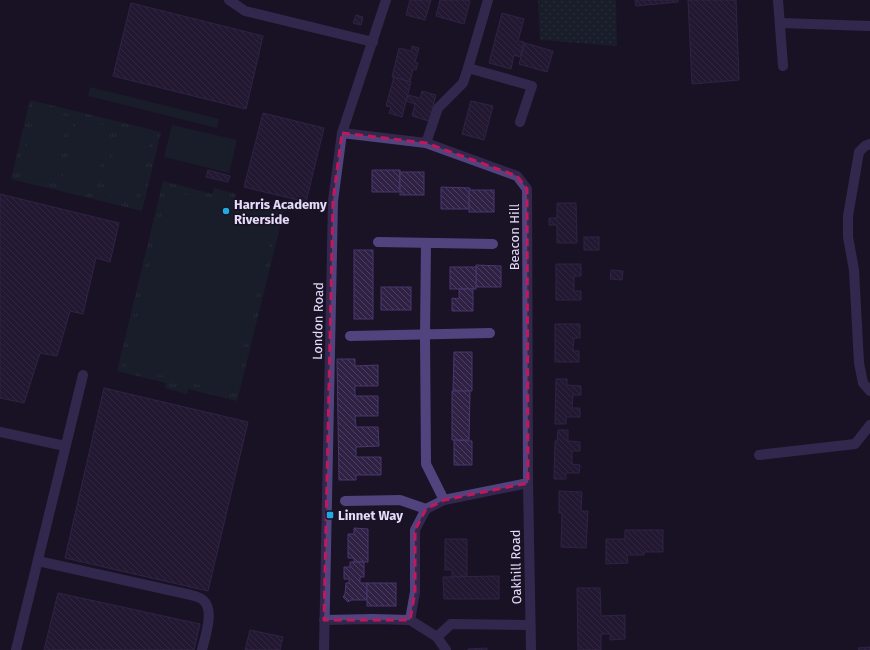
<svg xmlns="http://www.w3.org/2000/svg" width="870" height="650" font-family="'Fira Sans',sans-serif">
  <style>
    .grass { fill: url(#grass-dots) }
    .park { fill: url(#park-tufts) }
    .pitch { fill: #172b2f }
    .building { fill: url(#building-back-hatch); stroke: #4b366d }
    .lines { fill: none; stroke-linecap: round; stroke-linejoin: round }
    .minor { stroke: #51447e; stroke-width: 10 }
    .marked { fill: none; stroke: #c2185b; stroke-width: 3; stroke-dasharray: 8 5; stroke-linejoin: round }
    .poi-dot { fill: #21aae1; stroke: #191325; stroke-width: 1.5 }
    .labels { text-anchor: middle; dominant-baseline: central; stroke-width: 3.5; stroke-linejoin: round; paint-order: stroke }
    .poi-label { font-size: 13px; font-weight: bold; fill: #e5dcfa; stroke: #191325; text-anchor: start }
    .street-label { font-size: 13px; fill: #e5dcfa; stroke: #191325 }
  </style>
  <defs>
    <pattern id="grass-dots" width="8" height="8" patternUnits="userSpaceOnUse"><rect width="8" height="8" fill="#172b2f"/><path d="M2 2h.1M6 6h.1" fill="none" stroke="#39494e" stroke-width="1.8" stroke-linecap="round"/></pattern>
    <pattern id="park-tufts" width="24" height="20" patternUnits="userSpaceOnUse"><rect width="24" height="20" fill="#172b2f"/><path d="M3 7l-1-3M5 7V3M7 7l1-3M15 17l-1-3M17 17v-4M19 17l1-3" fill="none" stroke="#39494e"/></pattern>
    <pattern id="building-back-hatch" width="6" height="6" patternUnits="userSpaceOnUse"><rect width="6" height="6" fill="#2f2144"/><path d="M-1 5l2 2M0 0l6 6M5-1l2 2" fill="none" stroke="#4d4160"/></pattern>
  </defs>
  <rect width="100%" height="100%" fill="#191325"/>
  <path class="grass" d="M538,0H616L617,46L540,40Z"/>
  <g class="park">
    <path d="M30,100L161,132L142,211L11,179Z"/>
    <path d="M163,181L212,194L214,188L236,194L235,199L284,211L237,401L188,389L187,394L165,388L166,383L117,371Z"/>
  </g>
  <g class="pitch">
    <path d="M90,87L219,119L217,128L88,96Z"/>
    <path d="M36,109L69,117L52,182L20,174Z"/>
    <path d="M77,119L110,127L94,192L61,184Z"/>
    <path d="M172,125L237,140L229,173L164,157Z"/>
    <path d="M119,129L151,137L135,202L103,194Z"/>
    <path d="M168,190L276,217L232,393L125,366Z"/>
  </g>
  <g class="building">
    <path d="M410,0H431L425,20L406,15Z"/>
    <path d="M440,0H465L470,1L464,24L436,16Z"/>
    <path d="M635,0H678V2L636,6Z"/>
    <path d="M688,0H736L739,80L692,84Z"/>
    <path d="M131,3L263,36L246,109L113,76Z"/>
    <path d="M502,13L524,19L518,41L524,42L520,57L514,55L511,69L489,63Z"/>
    <path d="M356,15L363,17L361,25L353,23Z"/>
    <path d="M525,43L553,51L547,72L519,64Z"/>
    <path d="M412,46L419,48L415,62L418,63L416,70L413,69L410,82L392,77L399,48L411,51Z"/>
    <path d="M394,77L411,82L402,117L389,113L391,107L386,106Z"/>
    <path d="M422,91L436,95L429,121L412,116L415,104L406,101L408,95L420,98Z"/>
    <path d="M471,101L493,106L484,140L462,134Z"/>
    <path d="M263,113L324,128L306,202L244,187Z"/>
    <path d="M208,170L230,176L228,182L206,177Z"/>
    <path d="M372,170H400L399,192H372Z"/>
    <rect x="400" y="172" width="24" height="23"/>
    <path d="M441,187L470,188L469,209H441Z"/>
    <rect x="469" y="190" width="25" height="22"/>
    <path d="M0,194L119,223L110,262L96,258L83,314L70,311L57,356L40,353L24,403L0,398Z"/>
    <path d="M557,203H576L577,243H557V225H549V218H557Z"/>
    <rect x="584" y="237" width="15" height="13"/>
    <rect x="354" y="250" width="19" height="69"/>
    <path d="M556,264H581V276H574V291H581V300H556Z"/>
    <path d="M476,265L501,266V287H476Z"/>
    <rect x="450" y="267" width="26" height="22"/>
    <path d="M611,270L623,271L622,280L610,279Z"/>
    <rect x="381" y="287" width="30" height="23"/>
    <path d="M459,289H473V311H452V298L459,299Z"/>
    <path d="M555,324H580V338H574L573,351H579V362H555Z"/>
    <path d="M454,352H472V391H453Z"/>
    <path d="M337,359H355V366L378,365V386H355V396H378V416H355L356,427H378L379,446L356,447V457H381V475H356V480H339Z"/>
    <path d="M556,379H567V385L581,386V395H573L572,408H580V417H566V424H555Z"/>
    <path d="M104,388L248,422L208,591L65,558Z"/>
    <path d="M452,391H470L469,440H452Z"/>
    <path d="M558,430H568V441L580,442V451H572V464L580,465L579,473H566V479H554L555,441H557Z"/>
    <path d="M454,440L472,441V465H454Z"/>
    <path d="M559,491L582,492L581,511H588L586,548L561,547L562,513H559Z"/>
    <path d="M354,528L368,529V562H354V558H348V534H354Z"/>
    <path d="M625,530H663V552H644V555H627L628,563L606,564V539H625Z"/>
    <path d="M445,539H467V576L452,577V570H445Z"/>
    <path d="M350,562H364V577H360V583H367V600H351L348,602L343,597L345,594L346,583H349V579H344V567H350Z"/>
    <path d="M499,576V599H444L443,577Z"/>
    <rect x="367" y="583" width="29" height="23"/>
    <path d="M577,588H600L601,616L625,615V639L610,640V634H601V650H578Z"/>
    <path d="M58,593L200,624L194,650H44Z"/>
    <path d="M250,630L283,637L280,650H245Z"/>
    <path d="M870,647V650H859L858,648Z"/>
    <path d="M487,648V650H468V649Z"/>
  </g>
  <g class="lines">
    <g class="minor">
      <path d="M229,0L245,11L373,42"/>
      <path d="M778,0L783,66"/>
      <path d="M780,23L870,26"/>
      <path d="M468,68L532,86L520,122"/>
      <path d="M342,133L426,143L517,176L527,189L528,483L531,650"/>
      <path d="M426,143L438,108L463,83L468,68L488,0"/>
      <path d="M870,144L865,146L859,152L848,216V237L854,270L859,363L863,383L870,391"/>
      <path d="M378,242L493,244"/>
      <path d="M426,243L425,335L426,464L444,500"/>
      <path d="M350,336L490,333"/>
      <path d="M0,432L65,446"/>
      <path d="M759,455L855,444L870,425"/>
      <path d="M345,501L400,500L426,509"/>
      <path d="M38,561L191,595C195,596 200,597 203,600C215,610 205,637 202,650"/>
      <path d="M324,620L373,619L410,620L415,592V530L426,509L444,500L528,483"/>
      <path d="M410,620L437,637L446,650"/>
      <path d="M437,637L451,624L530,625"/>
      <path d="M16,650L83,375"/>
      <path d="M324,650L333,201L342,133L386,0"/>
    </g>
  </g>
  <path d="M0 0H870V650H0ZM342,133L426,143L517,176L527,189L528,483L444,500L426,509L415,530V592L410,620H324L333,201Z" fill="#191325" fill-opacity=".55" fill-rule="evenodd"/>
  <path class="marked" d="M342,133L426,143L517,176L527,189L528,483L444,500L426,509L415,530V592L410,620H324L333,201Z"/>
  <g class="poi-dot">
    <circle cx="226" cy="211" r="4"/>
    <rect x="326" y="511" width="8" height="8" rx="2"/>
  </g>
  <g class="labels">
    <g class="poi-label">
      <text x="234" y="204">Harris Academy<tspan x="234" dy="15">Riverside</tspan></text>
      <text x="338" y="515">Linnet Way</text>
    </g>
    <g class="street-label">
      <text transform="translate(514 237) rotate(-90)">Beacon Hill</text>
      <text transform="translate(318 321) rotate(-89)">London Road</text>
      <text transform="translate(516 567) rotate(-91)">Oakhill Road</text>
    </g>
  </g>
</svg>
